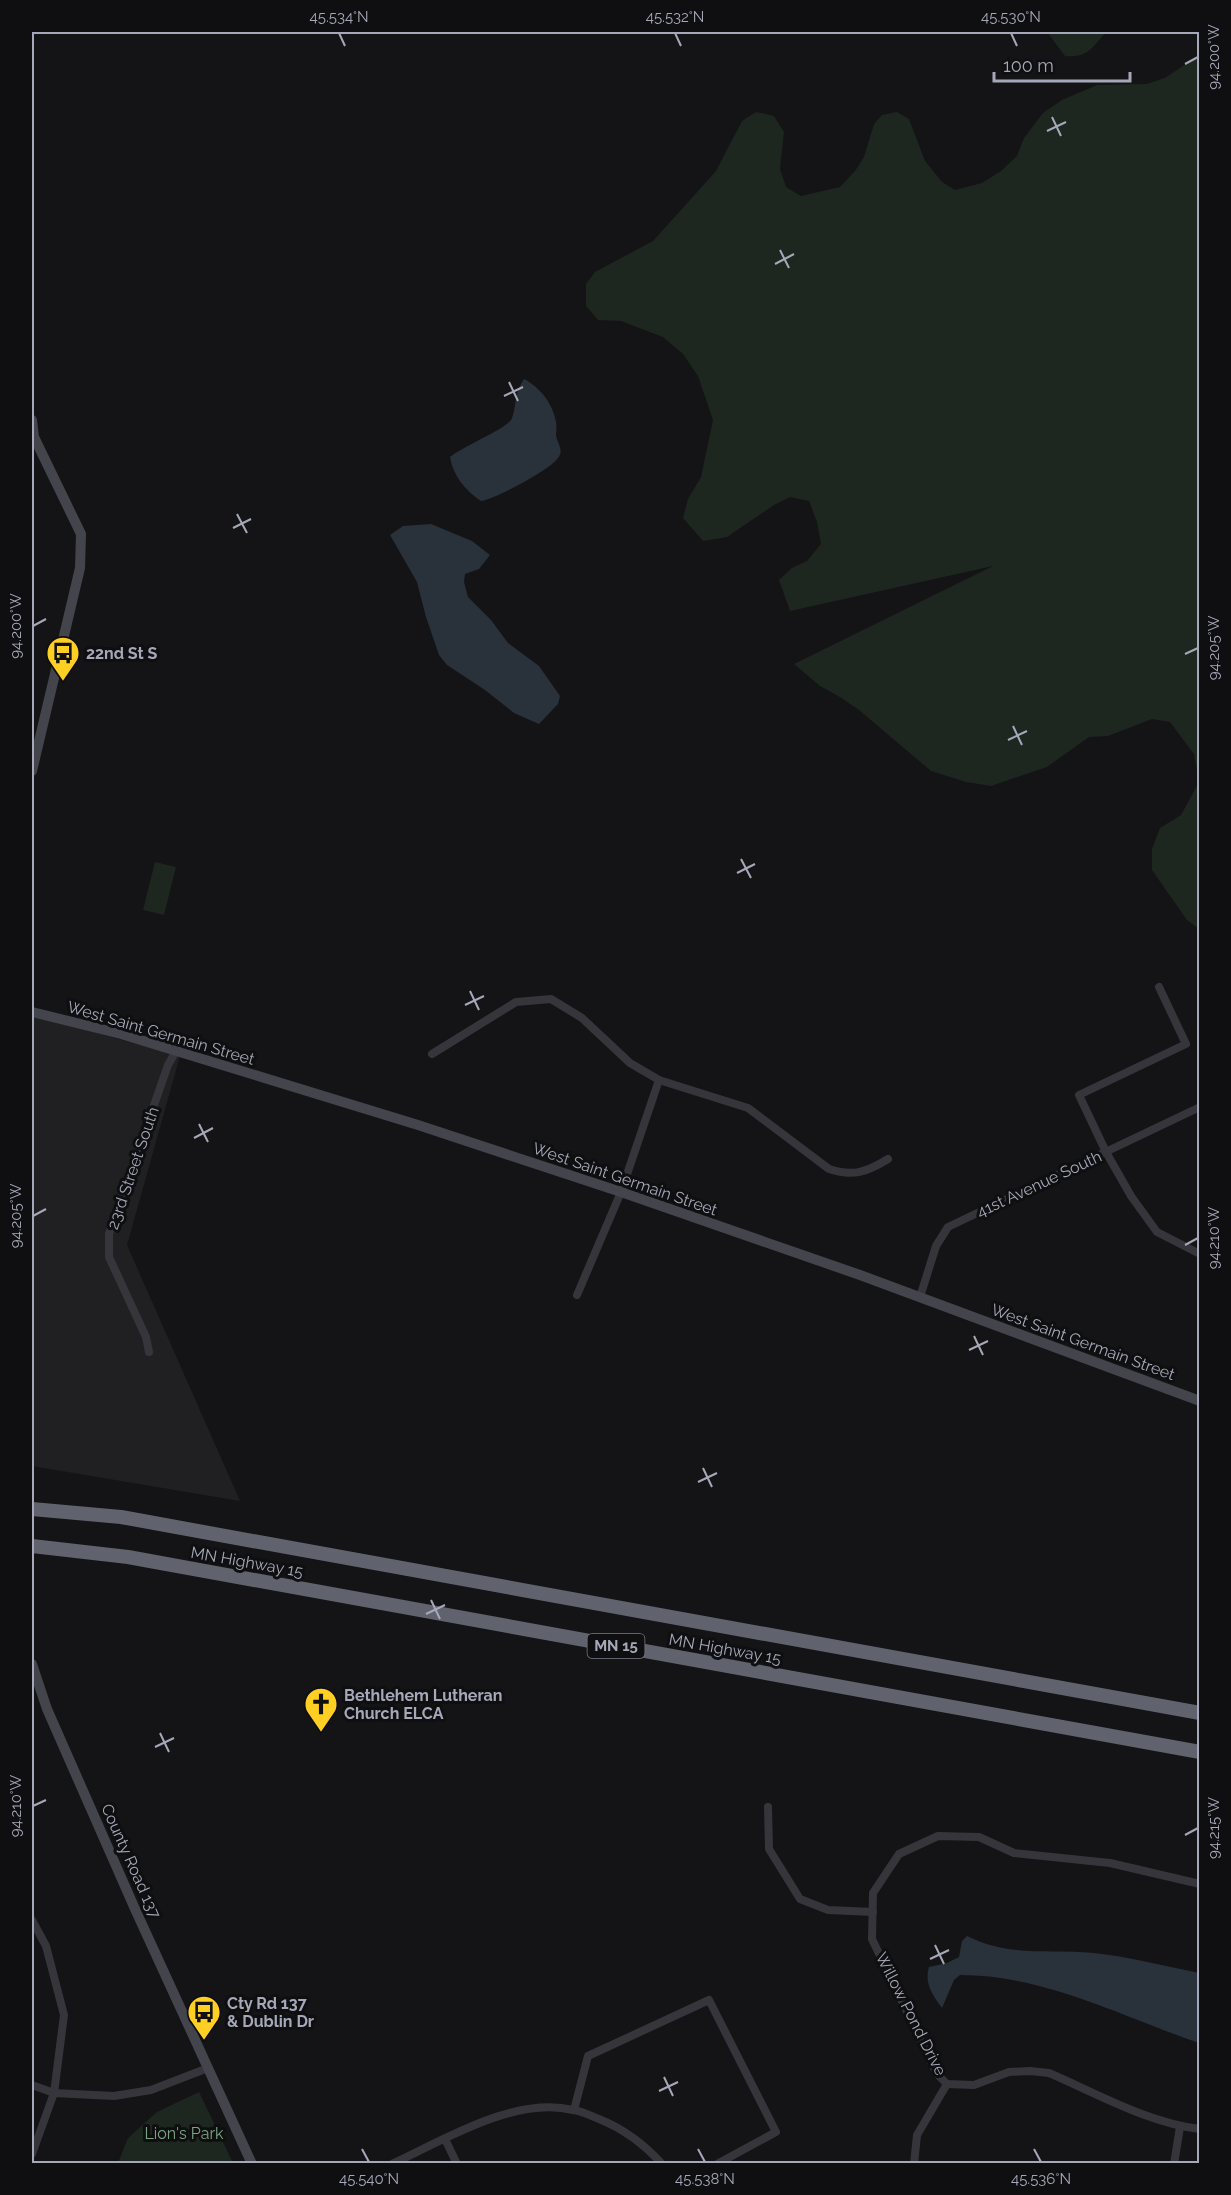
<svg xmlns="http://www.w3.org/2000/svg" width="1231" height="2195" font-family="Raleway,sans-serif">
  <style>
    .built { fill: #202023 }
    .green { fill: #1e2620 }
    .water { fill: #29313b }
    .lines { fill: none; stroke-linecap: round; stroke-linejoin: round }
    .street { stroke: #35353b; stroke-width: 8 }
    .secondary { stroke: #43444c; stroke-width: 10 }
    .highway { stroke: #60626d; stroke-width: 14 }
    .ticks { fill: none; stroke: #a5a8b8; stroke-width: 2 }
    .labels { text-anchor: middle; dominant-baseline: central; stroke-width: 6; stroke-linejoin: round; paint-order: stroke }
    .shield { fill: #0f0f11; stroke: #787a86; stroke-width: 1.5 }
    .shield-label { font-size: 15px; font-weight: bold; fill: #a5a8b8 }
    .poi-label { font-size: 16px; font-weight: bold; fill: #a5a8b8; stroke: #0f0f11; text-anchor: start }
    .street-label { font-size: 16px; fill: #a5a8b8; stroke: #0f0f11 }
    .park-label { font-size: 16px; fill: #7aa482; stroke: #0f0f11 }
    .neatline { fill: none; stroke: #a5a8b8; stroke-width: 2 }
    .ticks-label { font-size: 15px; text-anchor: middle; fill: #a5a8b8 }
  </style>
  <rect width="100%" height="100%" fill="#141416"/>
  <path class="built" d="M32,1015L180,1056L127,1245L240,1501L32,1466Z"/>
  <g class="green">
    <path d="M1047,32H1106C1092,48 1088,58 1065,56Z"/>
    <path d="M1199,55V929L1187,920L1152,870V849L1160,828L1181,815L1199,782L1194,754L1170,722L1152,719L1108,736L1089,737L1047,767L991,786L966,782L931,771L859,710L840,697L820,686L794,664L993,566L790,611L779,580L792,568L807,561L821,544L817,522L809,501L790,497L774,505L727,537L703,541L683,518L688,499L701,477L713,420L698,376L683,354L663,337L621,321L598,320L586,306V284L595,272L653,241L716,171L742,121L756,112L774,116L784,132L780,169L786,187L801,196L840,187L855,171L864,157L874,124L882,115L897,112L909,119L925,161L942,182L955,190L982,183L1001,171L1017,156L1024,138L1043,113L1062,100L1097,85L1147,84L1165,78Z"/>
    <path d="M155,862L176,867L164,915L143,910Z"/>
    <path d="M199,2092L233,2163H118L128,2138L157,2112Z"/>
  </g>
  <g class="water">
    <path d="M524,379C540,387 553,404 556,422C557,427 556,432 556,436C558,444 564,451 558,458C550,470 495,499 481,501C465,490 453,476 450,457C462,447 505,429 511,420C517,409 513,395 524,379Z"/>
    <path d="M431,524L472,541L490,555L479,569L465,574L464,582L468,597L491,620L508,643L539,666L560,696L558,704L539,724L514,713L485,690L447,665L439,655L426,617L417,582L390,535L403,526Z"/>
    <path d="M967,1936C1011,1958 1048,1948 1094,1953C1130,1957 1165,1966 1199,1973V2043C1121,2016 1044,1975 960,1975L954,1980L942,2008C933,1995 924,1984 929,1967L947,1963L959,1957L962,1941Z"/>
  </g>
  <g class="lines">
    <g class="street">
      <path d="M1159,987L1186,1044L1079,1095L1106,1152L1131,1196L1157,1232L1200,1254"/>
      <path d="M432,1054L516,1002L551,999L582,1018L630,1063L659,1080L748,1108L829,1169C853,1177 867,1172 888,1159"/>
      <path d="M577,1295L621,1192L659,1080"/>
      <path d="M920,1297L936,1246L948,1227L1200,1107"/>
      <path d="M149,1352L146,1337L109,1257V1234L168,1065L176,1051"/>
      <path d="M768,1807L769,1849L800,1899L828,1910L873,1912"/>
      <path d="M1200,1884L1110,1863L1014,1853L979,1837L938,1836L899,1854L873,1893L872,1939L937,2074L947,2084L974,2085L1009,2072L1030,2071L1049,2073C1096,2093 1148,2123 1200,2129"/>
      <path d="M32,1920L46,1946L64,2015L54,2093L32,2154"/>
      <path d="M32,2085L54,2093L114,2096L151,2090L208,2068"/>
      <path d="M574,2110L588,2056L709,2000L776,2132L717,2164"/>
      <path d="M445,2139L457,2164"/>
      <path d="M392,2164C444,2140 514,2096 573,2110C582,2111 591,2116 599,2119C624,2129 644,2144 662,2164"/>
      <path d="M914,2164L917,2135L947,2084"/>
      <path d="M1174,2164L1180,2127"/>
    </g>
    <g class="secondary">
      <path d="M32,420L34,437L81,534L80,568L32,771"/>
      <path d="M32,1012L121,1034L418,1125L621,1192L860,1275L1200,1401"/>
      <path d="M32,1664L47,1709L135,1909L252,2164"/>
    </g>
    <g class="highway">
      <path d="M32,1509L121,1517L1200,1713"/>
      <path d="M32,1546L128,1557L1200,1752"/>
    </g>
  </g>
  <path class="ticks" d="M339,33L345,46M675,33L681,46M1011,33L1017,46M1185,64L1198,57M1052,117L1061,136M1047,131L1066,122M780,250L789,268M775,264L794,254M509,382L518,401M504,396L523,387M237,514L247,533M233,528L251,519M33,626L46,619M1185,654L1198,648M1013,726L1022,745M1008,740L1027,731M741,859L751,878M737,873L755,864M470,991L479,1010M465,1005L484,996M199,1124L208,1142M194,1138L213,1128M33,1216L46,1209M1185,1245L1198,1238M974,1336L983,1355M969,1350L988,1341M703,1468L712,1487M698,1482L717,1473M431,1600L440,1619M426,1614L445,1605M160,1733L169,1752M155,1747L174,1738M33,1806L46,1800M1185,1835L1198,1828M935,1945L944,1964M930,1959L949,1950M664,2077L673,2096M659,2091L678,2082M362,2149L369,2162M698,2149L705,2162M1034,2149L1041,2162"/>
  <defs>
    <g id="bus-pin" transform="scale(1.725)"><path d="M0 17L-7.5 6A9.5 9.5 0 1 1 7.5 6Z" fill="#ffcf23" stroke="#0f0f11"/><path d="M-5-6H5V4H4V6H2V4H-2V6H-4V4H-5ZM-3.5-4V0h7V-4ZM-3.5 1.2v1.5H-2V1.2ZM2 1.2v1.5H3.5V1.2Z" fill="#111"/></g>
    <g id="church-pin" transform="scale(1.725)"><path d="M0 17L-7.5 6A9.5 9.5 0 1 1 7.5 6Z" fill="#ffcf23" stroke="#0f0f11"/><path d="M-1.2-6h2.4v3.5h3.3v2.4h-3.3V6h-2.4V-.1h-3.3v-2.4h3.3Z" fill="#111"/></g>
  </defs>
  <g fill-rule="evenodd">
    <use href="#bus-pin" x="63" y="653"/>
    <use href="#church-pin" x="321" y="1704"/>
    <use href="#bus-pin" x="204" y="2012"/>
  </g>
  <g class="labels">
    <rect class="shield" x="587.5" y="1634" width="57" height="24" rx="4.5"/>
    <g class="shield-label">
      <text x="616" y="1646">MN 15</text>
    </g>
    <g class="poi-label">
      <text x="86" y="653">22nd St S</text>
      <text x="344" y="1695">Bethlehem Lutheran<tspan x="344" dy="18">Church ELCA</tspan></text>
      <text x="227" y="2003">Cty Rd 137<tspan x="227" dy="18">&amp; Dublin Dr</tspan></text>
    </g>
    <g class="street-label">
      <text transform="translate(161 1033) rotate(16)">West Saint Germain Street</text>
      <text transform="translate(133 1168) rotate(-71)">23rd Street South</text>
      <text transform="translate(625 1179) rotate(19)">West Saint Germain Street</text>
      <text transform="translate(1039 1184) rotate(-25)">41st Avenue South</text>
      <text transform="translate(1083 1342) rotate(20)">West Saint Germain Street</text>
      <text transform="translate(247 1562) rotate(10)">MN Highway 15</text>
      <text transform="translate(725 1649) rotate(10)">MN Highway 15</text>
      <text transform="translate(131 1861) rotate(66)">County Road 137</text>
      <text transform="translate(911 2014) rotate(63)">Willow Pond Drive</text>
    </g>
    <g class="park-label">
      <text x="184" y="2133">Lion's Park</text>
    </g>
  </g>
  <rect width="1231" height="2195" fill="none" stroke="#0f0f11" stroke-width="66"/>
  <path d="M994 72v9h136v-9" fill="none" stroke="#a5a8b8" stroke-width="3"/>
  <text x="1003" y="72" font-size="18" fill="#a5a8b8" stroke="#0f0f11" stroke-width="4.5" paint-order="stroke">100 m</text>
  <rect x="33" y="33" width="1165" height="2129" class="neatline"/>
  <g class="ticks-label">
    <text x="339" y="22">45.534°N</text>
    <text x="675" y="22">45.532°N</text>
    <text x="1011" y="22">45.530°N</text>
    <text transform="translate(1214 57) rotate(-90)" y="5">94.200°W</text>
    <text transform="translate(16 626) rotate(-90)" y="5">94.200°W</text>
    <text transform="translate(1214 648) rotate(-90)" y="5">94.205°W</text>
    <text transform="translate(16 1216) rotate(-90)" y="5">94.205°W</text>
    <text transform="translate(1214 1238) rotate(-90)" y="5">94.210°W</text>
    <text transform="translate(16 1806) rotate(-90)" y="5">94.210°W</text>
    <text transform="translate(1214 1828) rotate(-90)" y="5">94.215°W</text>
    <text x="369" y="2184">45.540°N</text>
    <text x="705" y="2184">45.538°N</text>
    <text x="1041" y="2184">45.536°N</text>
  </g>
</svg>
